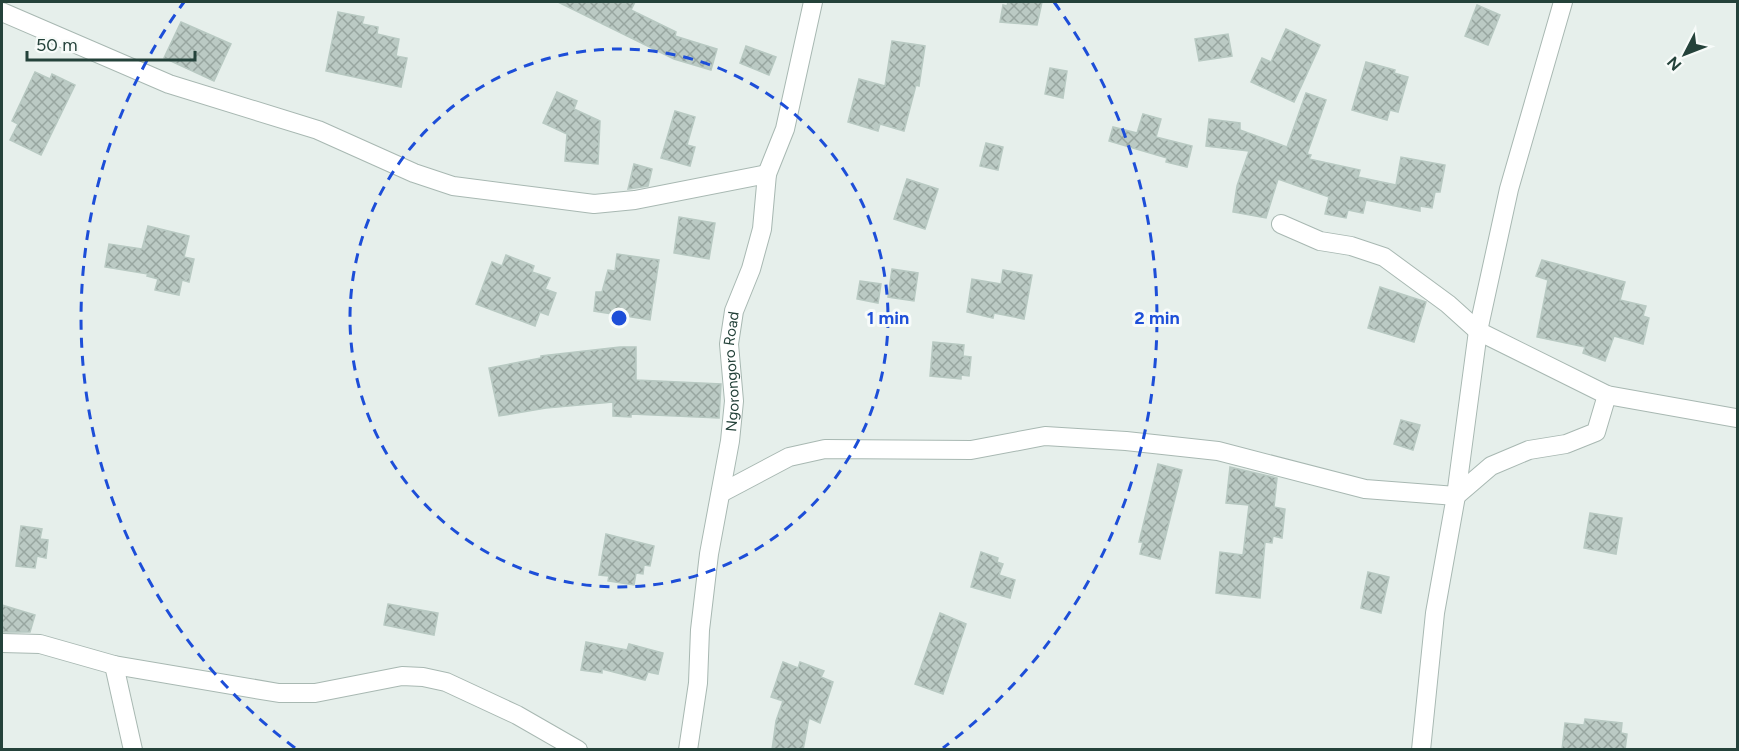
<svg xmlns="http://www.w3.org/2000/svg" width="1739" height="751" font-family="Figtree,sans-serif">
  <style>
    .building { fill: url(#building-cross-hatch); stroke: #b8c9c2; stroke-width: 1.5 }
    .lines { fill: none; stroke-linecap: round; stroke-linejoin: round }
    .minor-casing { stroke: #a8b8b2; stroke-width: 20 }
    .tertiary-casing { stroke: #a8b8b2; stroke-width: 20 }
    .minor { stroke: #fff; stroke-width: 18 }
    .tertiary { stroke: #fff; stroke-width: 18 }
    .ring { fill: none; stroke: #1d4ed8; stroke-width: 3; stroke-dasharray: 10 8 }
    .labels { text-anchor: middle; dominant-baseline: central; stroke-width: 6; stroke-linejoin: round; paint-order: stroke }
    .street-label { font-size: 15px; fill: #24423a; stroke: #f7fbf9 }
    .centre { fill: #1d4ed8; stroke: #f7fbf9; stroke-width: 3 }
    .ring-label { font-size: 18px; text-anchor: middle; font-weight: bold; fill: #1d4ed8; stroke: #f7fbf9; stroke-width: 6; stroke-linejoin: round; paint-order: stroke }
  </style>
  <defs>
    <pattern id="building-cross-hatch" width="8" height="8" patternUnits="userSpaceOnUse" patternTransform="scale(1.5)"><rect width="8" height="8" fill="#bbcac4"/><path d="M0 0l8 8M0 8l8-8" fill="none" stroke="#98a6a0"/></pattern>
  </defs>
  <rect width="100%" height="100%" fill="#e6efeb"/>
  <g class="building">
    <path d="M558,2H635L631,10L676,32L675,36L717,49L711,70L674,59Z"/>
    <path d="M1008,2H1042L1037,25L1000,22L1003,5L1007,6Z"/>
    <path d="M1477,5L1500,15L1488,45L1465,36Z"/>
    <path d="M338,12L364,17L362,24L378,27L377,34L399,39L396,56L407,58L401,87L326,71Z"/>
    <path d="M181,22L231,44L214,81L164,58Z"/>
    <path d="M1286,29L1320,45L1294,102L1251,82L1262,58L1271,62Z"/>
    <path d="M1228,34L1232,56L1199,61L1195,39Z"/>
    <path d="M892,41L925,46L919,86L916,85L904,131L880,124L878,131L848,122L859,79L885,86Z"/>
    <path d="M746,46L776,57L769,75L740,63Z"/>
    <path d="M1366,62L1395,70L1394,73L1408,77L1398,112L1390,110L1387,120L1352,110Z"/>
    <path d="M1050,68L1067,71L1063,98L1045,94Z"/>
    <path d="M35,72L50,79L52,74L75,85L41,155L10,140L18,124L12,121Z"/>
    <path d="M557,92L577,101L574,109L600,121L598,164L565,161L567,134L543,123Z"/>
    <path d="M1306,93L1326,100L1307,154L1311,155L1309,159L1360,170L1358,177L1396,185L1401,157L1445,165L1440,192H1435L1432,208L1420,206V211L1366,200L1363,213L1348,210L1346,218L1325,214L1329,197L1278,179L1266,218L1233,212L1237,186L1249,151L1206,146L1209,119L1240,123V130L1287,147Z"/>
    <path d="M675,111L695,117L687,145L695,147L690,166L661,158Z"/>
    <path d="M1143,114L1161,119L1156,137L1192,146L1187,167L1166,162L1167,158L1109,141L1113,127L1137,133Z"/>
    <path d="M986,143L1003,147L998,170L980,166Z"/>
    <path d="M634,164L652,169L648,186L628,189Z"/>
    <path d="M907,179L938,189L925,229L894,219Z"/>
    <path d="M679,217L715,223L709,259L674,253Z"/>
    <path d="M148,226L189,236L184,257L194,259L189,282L182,280L179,295L155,290L158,279L147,276L148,274L105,267L109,244L142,249Z"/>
    <path d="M617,254L659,260L650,320L594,311L596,292H602L608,270L615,271Z"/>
    <path d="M506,255L534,266L532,272L550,278L545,289L556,293L548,315L540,312L535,326L476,304L492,262L502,266Z"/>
    <path d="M1542,260L1625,282L1620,300L1646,306L1643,316L1649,318L1643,344L1614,336L1605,361L1583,353L1585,347L1537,337L1548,280L1536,276Z"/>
    <path d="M892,269L918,273L914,301L888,297Z"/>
    <path d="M1003,270L1032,275L1024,319L994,313L993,318L967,312L972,279L1001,284Z"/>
    <path d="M860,281L881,284L878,303L857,299Z"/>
    <path d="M1380,287L1426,302L1414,342L1368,328Z"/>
    <path d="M933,342L964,345L963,356L971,357L969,376L961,375V379L930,376Z"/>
    <path d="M620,347H636V380L721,384L719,418L631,414V417L613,416V402L546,408L499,416L489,368L541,358V356Z"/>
    <path d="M1401,420L1420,425L1413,450L1394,444Z"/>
    <path d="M1158,464L1182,470L1160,559L1140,554L1143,542H1139Z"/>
    <path d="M1230,467L1277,478L1274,507L1285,509L1282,538L1273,536L1272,543L1265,542L1260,598L1216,593L1220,552L1243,555L1249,505L1226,503Z"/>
    <path d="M1590,513L1622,518L1616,554L1584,548Z"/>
    <path d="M21,526L42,529L40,539L48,540L46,558L37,556L35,568L16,566Z"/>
    <path d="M606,534L654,546L650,566L644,565L643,574L636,573L634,585L608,581L609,576L599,575Z"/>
    <path d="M981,552L998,558L997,562L1003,564L999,575L1015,580L1010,598L971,587Z"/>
    <path d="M1368,572L1389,577L1381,613L1361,608Z"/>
    <path d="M388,604L438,613L434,635L384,625Z"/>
    <path d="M2,605L35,615L30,632H2Z"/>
    <path d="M940,613L966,624L943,694L915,684Z"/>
    <path d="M586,642L627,650L629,644L663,653L658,674L648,672L645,680L602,669V673L581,670Z"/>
    <path d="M783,662L798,668L800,662L824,671L821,677L833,682L820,723L809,718L803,750H772L776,721L783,701L771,697Z"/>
    <path d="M1585,719L1622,723L1621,733L1627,734L1625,750H1562L1565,723L1584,725Z"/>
  </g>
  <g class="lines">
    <g class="minor-casing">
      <g id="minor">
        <path d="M2,12L169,84L318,130L414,173L453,186L594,204L635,200L767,174"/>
        <path d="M1281,224L1320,241L1351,246L1384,257L1448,304L1478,331L1607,395L1736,418"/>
        <path d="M721,493L789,457L825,449L971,450L1045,436L1126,441L1218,451L1365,489L1456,496L1491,466L1529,450L1566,444L1596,432L1607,395"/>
        <path d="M2,643L40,644L114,665L279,693H315L402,676L423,677L446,682L517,715L578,750"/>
        <path d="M114,665L133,750"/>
        <path id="s1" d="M688,750L698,683L700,630L709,554L730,441L734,401L729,344L734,311L751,269L762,229L767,174L785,129L813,2"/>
      </g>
    </g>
    <g class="tertiary-casing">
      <path id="tertiary" d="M1421,750L1435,613L1456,496L1478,331L1509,189L1563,2"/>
    </g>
    <use href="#minor" class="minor"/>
    <use href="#tertiary" class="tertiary"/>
  </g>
  <g class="ring">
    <circle cx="619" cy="318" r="269"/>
    <path d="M295 748A538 538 0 0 1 184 2M1054 2A538 538 0 0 1 943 748"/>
  </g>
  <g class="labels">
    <g class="street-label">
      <text stroke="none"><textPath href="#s1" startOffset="382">Ngorongoro Road</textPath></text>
    </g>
  </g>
  <circle cx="619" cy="318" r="9" class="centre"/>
  <g class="ring-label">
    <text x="888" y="324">1 min</text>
    <text x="1157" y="324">2 min</text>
  </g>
  <rect width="1739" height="751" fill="none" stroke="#24423a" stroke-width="6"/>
  <g transform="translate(1685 54) rotate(228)" stroke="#f7fbf9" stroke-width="4.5" paint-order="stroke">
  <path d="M0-4.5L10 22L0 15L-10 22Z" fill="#24423a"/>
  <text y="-9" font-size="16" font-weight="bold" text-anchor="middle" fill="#24423a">N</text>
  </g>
  <path d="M27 51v9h168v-9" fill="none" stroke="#24423a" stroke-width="3"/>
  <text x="36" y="51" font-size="18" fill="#24423a" stroke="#f7fbf9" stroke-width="4.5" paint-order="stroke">50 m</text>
</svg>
